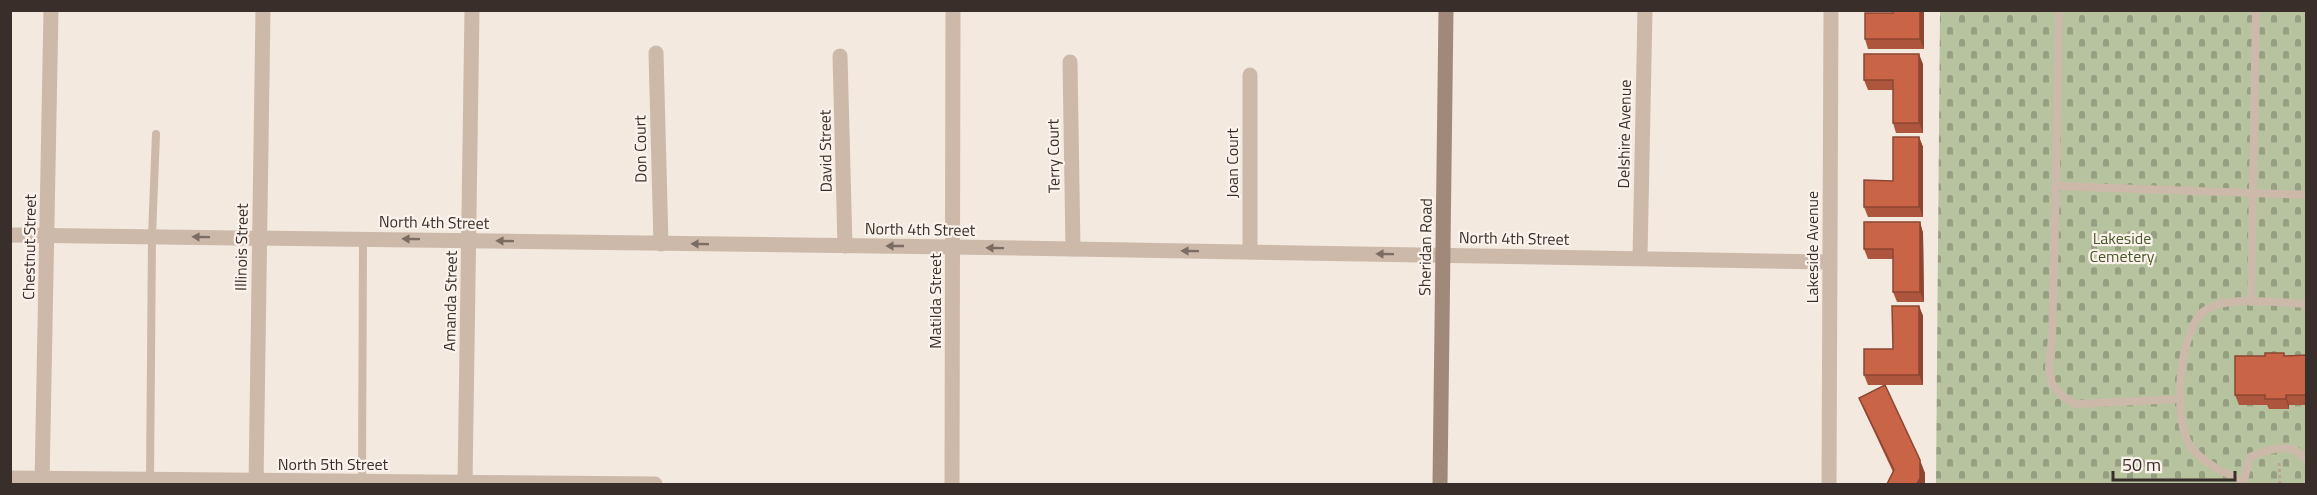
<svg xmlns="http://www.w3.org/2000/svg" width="2317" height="495" font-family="'Titillium Web',sans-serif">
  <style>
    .cemetery { fill: url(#cemetery-stones) }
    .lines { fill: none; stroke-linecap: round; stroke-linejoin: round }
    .path { stroke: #b8a394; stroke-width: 3; stroke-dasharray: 3 3; stroke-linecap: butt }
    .service { stroke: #ccb9aa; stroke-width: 8 }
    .minor { stroke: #ccb9aa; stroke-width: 15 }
    .secondary { stroke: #a0887b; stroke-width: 15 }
    .wall { fill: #ad563d }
    .shaded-wall { fill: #8d4632 }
    .building { fill: #c96447; stroke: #8d4632; stroke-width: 1.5 }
    .oneway { fill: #7b6d63 }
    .labels { text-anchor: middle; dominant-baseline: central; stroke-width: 4.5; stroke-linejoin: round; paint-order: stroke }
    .street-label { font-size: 16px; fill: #392e29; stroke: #fbf3eb }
    .park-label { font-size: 16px; fill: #49582c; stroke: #fbf3eb }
  </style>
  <defs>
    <pattern id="cemetery-stones" width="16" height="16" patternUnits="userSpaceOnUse" patternTransform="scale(1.5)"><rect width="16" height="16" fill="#b7c39e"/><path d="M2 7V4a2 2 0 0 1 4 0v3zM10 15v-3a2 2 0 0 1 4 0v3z" fill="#969f81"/></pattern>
  </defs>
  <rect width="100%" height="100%" fill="#f3e9de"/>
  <path class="cemetery" d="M1940,11H2306V484H1936Z"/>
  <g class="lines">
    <path class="path" d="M2279,463L2280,484"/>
    <g class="service">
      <path d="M2059,10L2055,226L2052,338L2049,368L2052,384L2062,396L2076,404L2180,399"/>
      <path d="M2055,186L2306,195"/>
      <path d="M2251,302L2256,10"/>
      <path d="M150,480L152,236L156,134"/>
      <path d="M362,481L363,239"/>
      <path d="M2243,481C2224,472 2204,464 2191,447C2172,422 2179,331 2203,312C2226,294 2279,303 2306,304"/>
      <path d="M2243,484L2250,457C2266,450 2294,440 2306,460"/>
    </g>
    <g class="minor">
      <path d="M656,53L661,244"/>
      <path d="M840,56L845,246"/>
      <path d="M1070,62L1073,249"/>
      <path d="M1250,75V251"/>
      <path d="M10,235L953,247L1829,262"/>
      <path d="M1640,258L1645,10"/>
      <path d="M10,478L655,484"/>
      <path d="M42,484L51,10"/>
      <path d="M256,484L263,10"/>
      <path d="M465,484L472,10"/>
      <path d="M952,484L953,10"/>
      <path d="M1829,484L1831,10"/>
    </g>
    <path class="secondary" d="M1440,484L1446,10"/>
  </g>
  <g class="wall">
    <path d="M1893,10H1924V49H1868L1865,39L1893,13Z"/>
    <path d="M1923,64V133H1896L1893,123V90H1868L1864,80Z"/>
    <path d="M1919,137L1923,147V217H1868L1864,207L1893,181Z"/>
    <path d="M1920,222L1923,233L1924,302H1897L1893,292V259H1868L1864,249Z"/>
    <path d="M1919,306L1923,316V385H1868L1864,375L1893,349Z"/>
    <path d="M2307,355V405H2289V409H2269L2267,405H2239L2235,395L2285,356Z"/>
    <path d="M1859,398L1925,473V484H1887L1893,472L1864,410Z"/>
  </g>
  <g class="shaded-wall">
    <path d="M1920,10H1924V49L1920,39Z"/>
    <path d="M1919,54L1923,64V133L1919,123Z"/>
    <path d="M1919,137L1923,147V217L1919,207Z"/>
    <path d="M1920,222L1923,233L1924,302L1920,292Z"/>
    <path d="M1919,306L1923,316V385L1919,375Z"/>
    <path d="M2286,395L2289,405V409L2286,399Z"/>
    <path d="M1920,460L1925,473V484H1917Z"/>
  </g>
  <g class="building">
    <path d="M1893,10H1920V39H1865V13H1893Z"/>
    <path d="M1864,54H1919V123H1893V80H1864Z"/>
    <path d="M1893,137H1919V207H1864V180L1893,181Z"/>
    <path d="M1864,222H1920V292H1893V249H1864Z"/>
    <path d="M1892,306H1919V375H1864V349H1893Z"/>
    <path d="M2265,353H2284V356L2307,355V395H2286V399H2265V395H2235V356H2265Z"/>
    <path d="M1885,385L1920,460V478L1917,484H1887L1894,470L1859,398Z"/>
  </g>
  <defs><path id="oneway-solid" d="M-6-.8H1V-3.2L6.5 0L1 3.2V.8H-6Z" transform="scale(1.5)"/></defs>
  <g class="oneway">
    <use href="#oneway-solid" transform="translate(201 237) rotate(-179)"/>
    <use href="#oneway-solid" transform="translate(411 239) rotate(-179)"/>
    <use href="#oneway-solid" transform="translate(505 241) rotate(-179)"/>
    <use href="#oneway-solid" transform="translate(700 244) rotate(-179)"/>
    <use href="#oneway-solid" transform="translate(895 246) rotate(-180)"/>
    <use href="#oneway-solid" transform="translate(995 248) rotate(-179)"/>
    <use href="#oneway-solid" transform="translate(1190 251) rotate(-179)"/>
    <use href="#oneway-solid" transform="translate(1385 254) rotate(-179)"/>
  </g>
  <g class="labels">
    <g class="street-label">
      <text transform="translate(1624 134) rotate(-89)">Delshire Avenue</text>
      <text transform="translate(640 149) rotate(-91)">Don Court</text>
      <text transform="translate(825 151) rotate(-91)">David Street</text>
      <text transform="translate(1053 156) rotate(-91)">Terry Court</text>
      <text transform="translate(1232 163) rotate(-90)">Joan Court</text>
      <text transform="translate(434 222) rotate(1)">North 4th Street</text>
      <text transform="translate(920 229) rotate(1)">North 4th Street</text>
      <text transform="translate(1514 238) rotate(1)">North 4th Street</text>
      <text transform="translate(29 247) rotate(-89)">Chestnut Street</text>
      <text transform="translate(241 247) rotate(-89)">Illinois Street</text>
      <text transform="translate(1425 247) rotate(-89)">Sheridan Road</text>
      <text transform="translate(1812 247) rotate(-90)">Lakeside Avenue</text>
      <text transform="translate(450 301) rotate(-89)">Amanda Street</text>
      <text transform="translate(935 301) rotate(-90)">Matilda Street</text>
      <text x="333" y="464">North 5th Street</text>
    </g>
    <g class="park-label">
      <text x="2122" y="238">Lakeside<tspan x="2122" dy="18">Cemetery</tspan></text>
    </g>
  </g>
  <rect width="2317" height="495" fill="none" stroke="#392e29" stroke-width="24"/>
  <path d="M2113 471v9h122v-9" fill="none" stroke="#392e29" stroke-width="3"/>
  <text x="2122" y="471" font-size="18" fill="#392e29" stroke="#fbf3eb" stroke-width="4.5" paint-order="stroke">50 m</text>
</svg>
